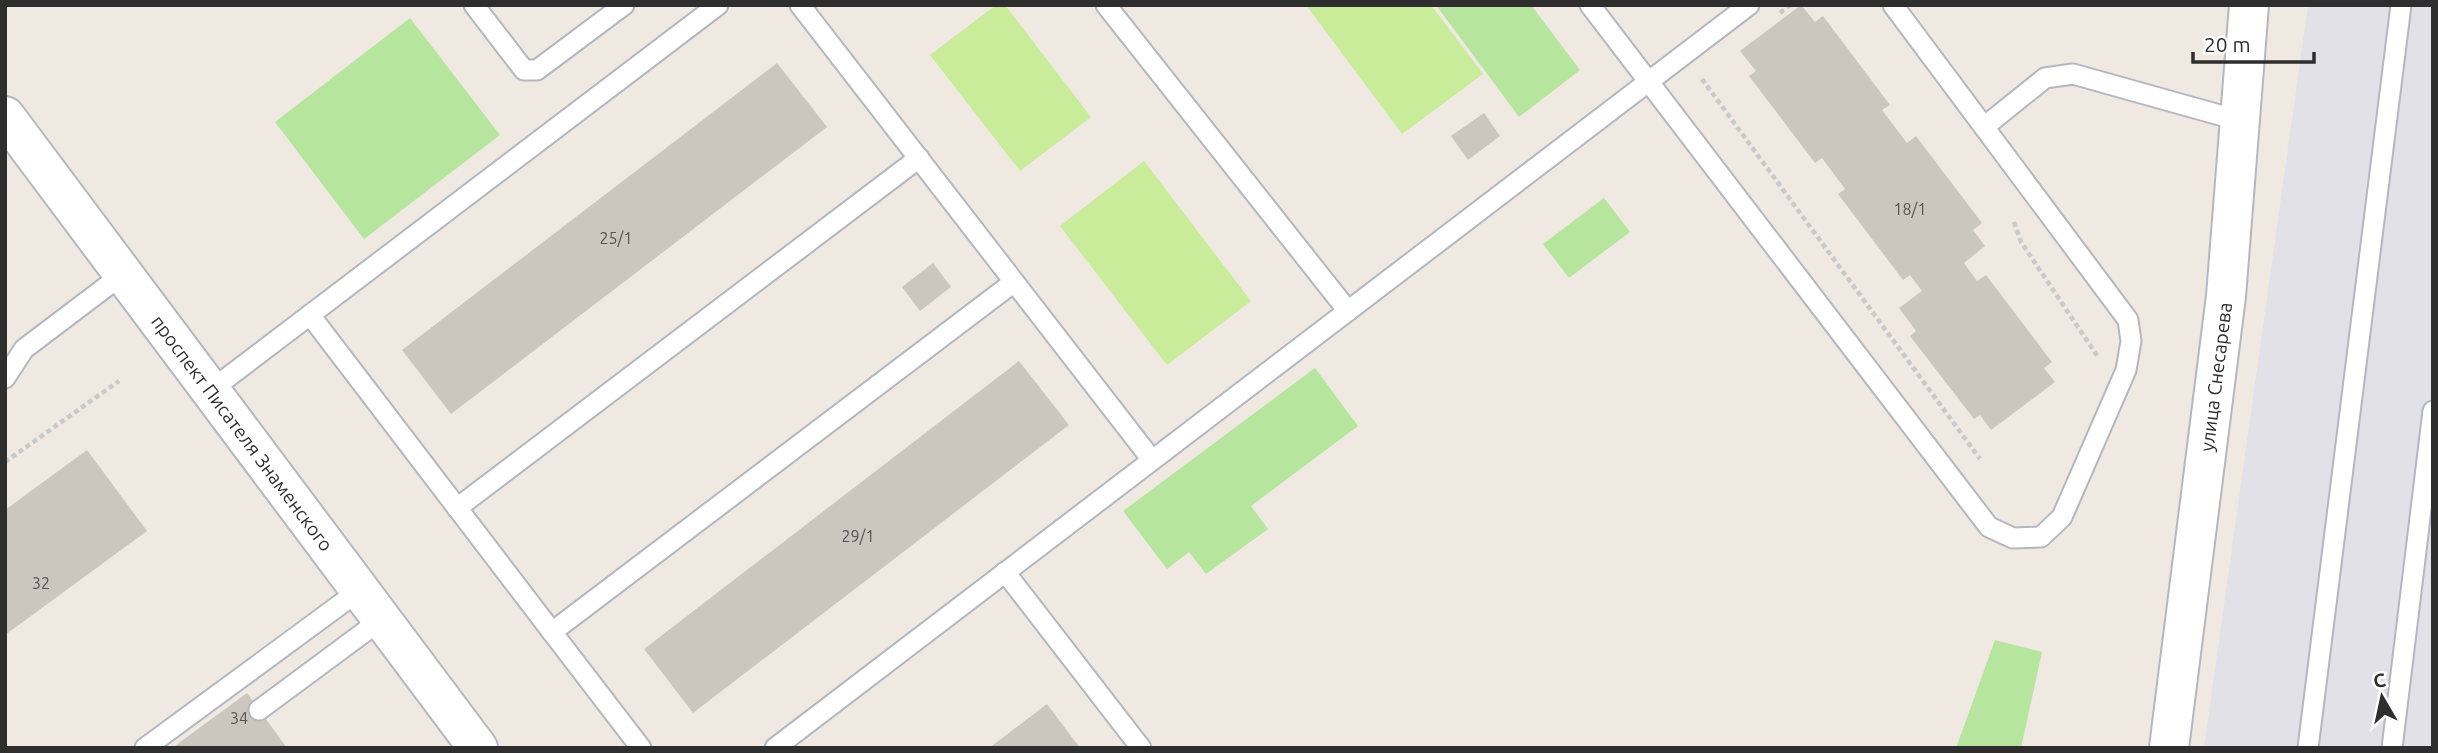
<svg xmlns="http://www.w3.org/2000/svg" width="2438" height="753" font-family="Ubuntu,sans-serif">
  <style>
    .industrial { fill: #e3e1e8 }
    .green { fill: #b6e59e }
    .pitch { fill: #c9ec9a }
    .building { fill: #cbc7bf }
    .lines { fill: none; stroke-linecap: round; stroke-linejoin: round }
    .lane-casing { stroke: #b4b7c1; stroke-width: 23 }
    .street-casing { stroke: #b4b7c1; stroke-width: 42 }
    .path { stroke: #c9c9c9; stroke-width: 4.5; stroke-dasharray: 5 3.5; stroke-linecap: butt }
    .lane { stroke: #fff; stroke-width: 19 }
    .street { stroke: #fff; stroke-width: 38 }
    .labels { text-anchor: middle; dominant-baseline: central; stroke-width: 7; stroke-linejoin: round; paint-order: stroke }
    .number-label { font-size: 16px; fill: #555452 }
    .street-label { font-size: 19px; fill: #2e2e2e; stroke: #fff }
  </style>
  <rect width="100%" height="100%" fill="#efe9e1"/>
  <path class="industrial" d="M2308,5H2433V748H2204Z"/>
  <g class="green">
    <path d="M1436,5H1531L1580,70L1519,117Z"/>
    <path d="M410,18L500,135L364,239L275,122Z"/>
    <path d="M1604,198L1630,232L1569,278L1543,244Z"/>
    <path d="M1315,368L1358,426L1251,506L1268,529L1206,574L1189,552L1167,569L1123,511Z"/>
    <path d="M1995,640L2042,652L2021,748H1956Z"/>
  </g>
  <g class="pitch">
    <path d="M996,5H1005L1091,117L1020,171L930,55Z"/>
    <path d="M1306,5H1431L1483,74L1402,134Z"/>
    <path d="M1144,161L1251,301L1167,365L1060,226Z"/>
  </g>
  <g class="building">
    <path d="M1801,5L1815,22L1823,16L1890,105L1882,110L1907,143L1916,136L1982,223L1973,230L1985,246L1964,263L1977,281L1986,275L2052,362L2044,368L2055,382L1991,430L1980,415L1974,419L1910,336L1916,331L1899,308L1922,291L1910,275L1903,280L1838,194L1845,189L1822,158L1815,163L1749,76L1756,71L1740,51Z"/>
    <path d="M777,63L827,127L451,414L402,350Z"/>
    <path d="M1484,113L1500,136L1468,160L1451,136Z"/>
    <path d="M933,263L951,287L920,311L902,287Z"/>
    <path d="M1019,361L1069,425L693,713L644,649Z"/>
    <path d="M87,450L147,531L5,635V510Z"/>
    <path d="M247,693L287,748H172Z"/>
    <path d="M1047,704L1080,748H989Z"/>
  </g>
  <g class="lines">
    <g class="lane-casing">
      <g id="lane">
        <path d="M474,5L524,70H537L624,5"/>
        <path d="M800,5L1152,460"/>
        <path d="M1106,5L1348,311"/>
        <path d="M1590,5L1989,527L2013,538L2041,537L2062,517L2126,370L2131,341L2128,320L1893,5"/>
        <path d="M1984,127L2045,78L2073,74L2241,121"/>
        <path d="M310,315L552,632"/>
        <path d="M5,378L24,349L123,274"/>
        <path d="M211,390L718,5"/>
        <path d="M457,508L919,158"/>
        <path d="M1005,572L1141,748"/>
        <path d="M259,710L382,619"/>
        <path d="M145,748L360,590"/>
        <path d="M641,748L552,632L1014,282"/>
        <path d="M775,748L1749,5"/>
        <path d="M2308,748L2401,5"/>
        <path d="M2392,748L2433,411"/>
      </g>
    </g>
    <g class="street-casing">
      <g id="street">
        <path id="s1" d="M5,116L478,748"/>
        <path id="s2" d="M2169,748L2226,296L2249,5"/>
      </g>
    </g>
    <g class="path">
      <path d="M1780,13L1790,5"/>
      <path d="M1702,79L1980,459"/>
      <path d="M2014,222L2021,242L2098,357"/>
      <path d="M5,462L119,381"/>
    </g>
    <use href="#lane" class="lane"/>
    <use href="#street" class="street"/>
  </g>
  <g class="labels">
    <g class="number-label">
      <text x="1910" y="209">18/1</text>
      <text x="616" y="238">25/1</text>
      <text x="858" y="536">29/1</text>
      <text x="41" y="583">32</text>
      <text x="239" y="718">34</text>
    </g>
    <g class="street-label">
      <text stroke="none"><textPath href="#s2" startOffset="374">улица Снесарева</textPath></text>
      <text stroke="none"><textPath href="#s1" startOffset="396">проспект Писателя Знаменского</textPath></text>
    </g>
  </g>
  <rect width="2438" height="753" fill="none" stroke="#2e2e2e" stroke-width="14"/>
  <g transform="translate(2382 697) rotate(351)" stroke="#ffffff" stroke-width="5" paint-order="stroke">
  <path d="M0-5L12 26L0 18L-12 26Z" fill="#2e2e2e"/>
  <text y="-10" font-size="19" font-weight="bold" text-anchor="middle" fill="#2e2e2e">С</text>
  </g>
  <path d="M2193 52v10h121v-10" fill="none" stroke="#2e2e2e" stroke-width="3.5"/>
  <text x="2204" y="52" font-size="21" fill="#2e2e2e" stroke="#ffffff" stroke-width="5" paint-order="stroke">20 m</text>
</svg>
